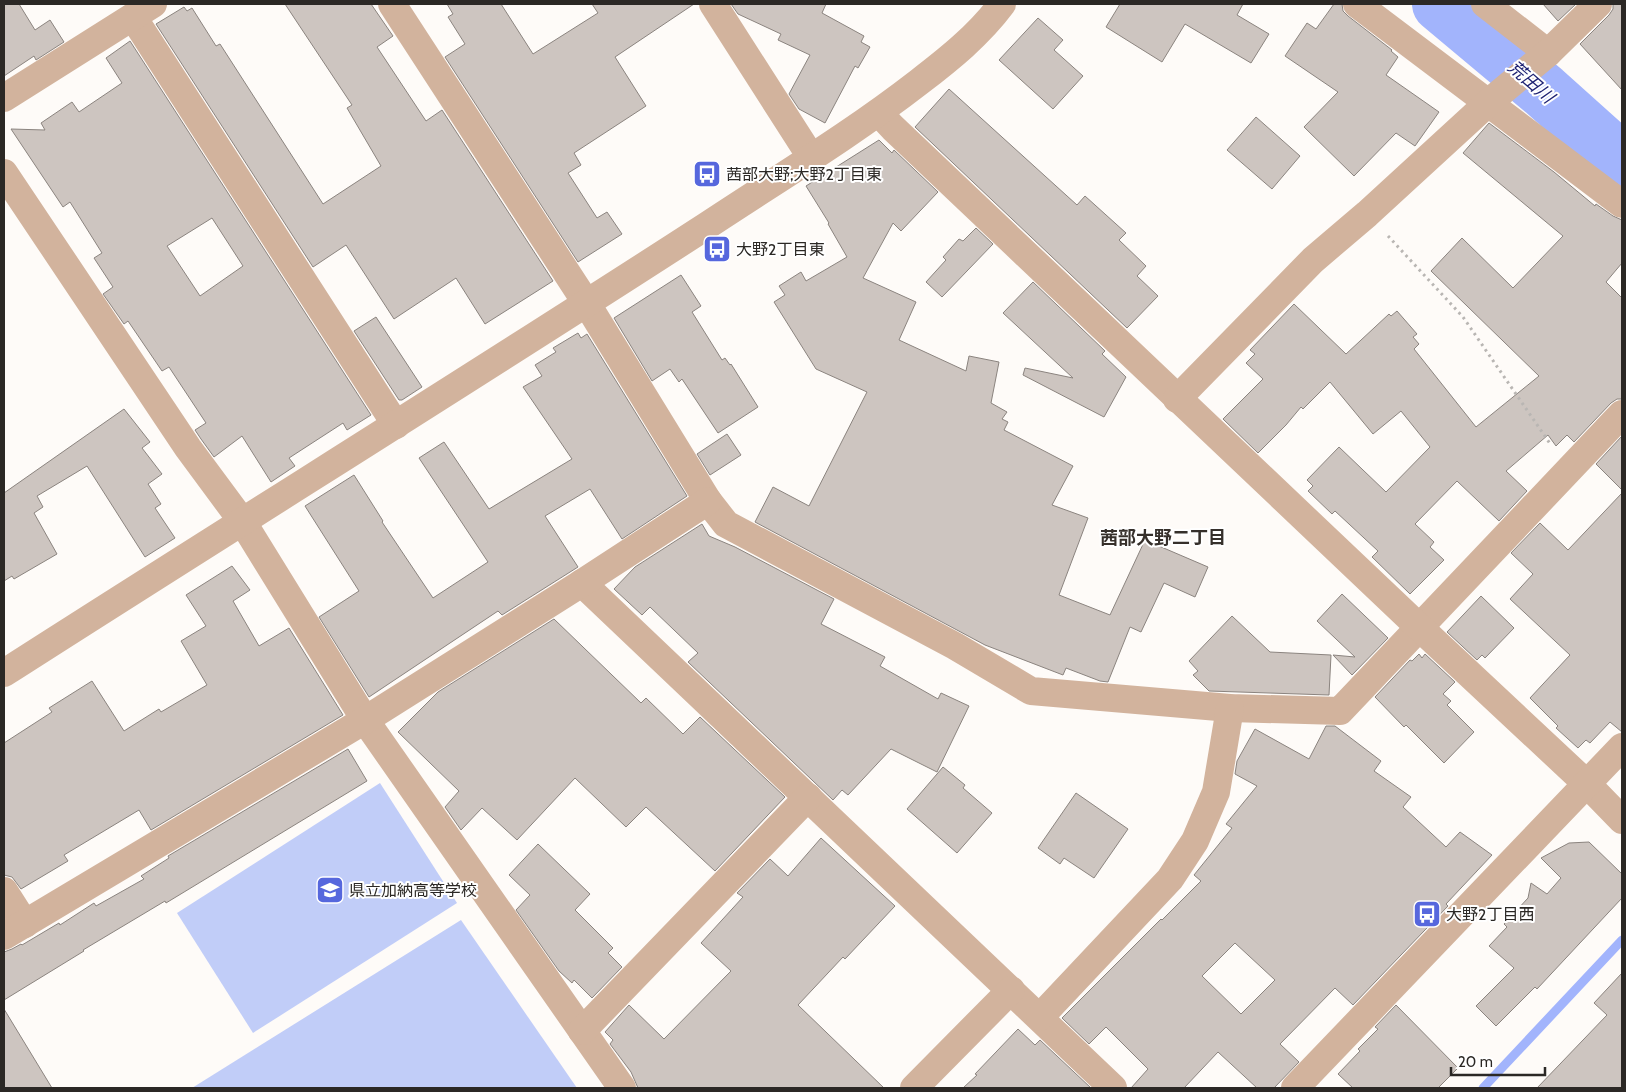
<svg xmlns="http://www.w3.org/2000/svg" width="1626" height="1092" font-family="Cabin,'Noto Sans JP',sans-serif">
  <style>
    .green { fill: #c1cdf8 }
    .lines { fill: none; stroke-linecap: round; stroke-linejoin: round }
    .stream { stroke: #a2b4fc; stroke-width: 9 }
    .river { stroke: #a2b4fc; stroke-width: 56 }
    .building { fill: #cdc5c0; stroke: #8b847f; fill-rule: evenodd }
    .path { stroke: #b9b6b3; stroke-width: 3; stroke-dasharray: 2.5 4; stroke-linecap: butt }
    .minor { stroke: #d2b39d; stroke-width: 28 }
    .labels { text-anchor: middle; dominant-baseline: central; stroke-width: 4; stroke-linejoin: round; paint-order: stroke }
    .poi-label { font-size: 16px; fill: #2b2825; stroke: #fff; text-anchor: start }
    .water-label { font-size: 18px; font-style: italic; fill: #1f2373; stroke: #fff }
    .neighbourhood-label { font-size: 18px; font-weight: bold; fill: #36302b; stroke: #fff }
  </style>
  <rect width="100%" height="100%" fill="#fefbf8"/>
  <g class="green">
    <path d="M380,783L457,903L253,1033L177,913Z"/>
    <path d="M461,920L577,1088H192Z"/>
  </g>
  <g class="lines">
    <path class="stream" d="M1483,1088L1622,940"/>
    <path class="river" d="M1440,4L1544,91L1622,161"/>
  </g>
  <g class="building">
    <path d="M4,4H19L35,30L50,20L64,42L36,60L34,56L4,76Z"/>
    <path d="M285,4H371L393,36L377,47L426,121L442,110L553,281L485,324L456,278L394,319L346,245L313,267L156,24L184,7L187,11L192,8L216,46L220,44L323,204L381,166L347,108L352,105Z"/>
    <path d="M447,4H501L533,54L598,13L592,4H694L615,57L646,106L574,153L581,165L568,173L597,218L607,212L622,234L578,262L445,57L465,44L448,17L453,14Z"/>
    <path d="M731,4H826L822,13L864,36L861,42L870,47L858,68L855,66L825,123L799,109L789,94L810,55L778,40L781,34L738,14Z"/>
    <path d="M1120,4H1243L1237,15L1269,34L1251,63L1185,24L1162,62L1106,27Z"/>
    <path d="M1334,4H1342L1343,11L1348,16L1392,50L1391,51L1398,57L1386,75L1439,112L1415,146L1396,133L1354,176L1304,127L1338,92L1285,56L1307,23L1316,29Z"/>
    <path d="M1543,4H1576L1558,21Z"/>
    <path d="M1613,4H1622V90L1580,44L1609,15L1613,9Z"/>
    <path d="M1038,18L1063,40L1054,50L1083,76L1053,109L999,60Z"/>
    <path d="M130,41L371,415L347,430L343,423L289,458L295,466L271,482L242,436L214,457L201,439L195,430L206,423L169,367L162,371L128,321L124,324L103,294L113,287L94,258L102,253L70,202L63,207L11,129L45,130L41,123L72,102L79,112L122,83L106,58ZM212,218L243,266L200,296L167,246Z"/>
    <path d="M949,89L1077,205L1085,196L1126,233L1119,240L1146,266L1137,276L1158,296L1127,328L915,127Z"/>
    <path d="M1256,117L1300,156L1272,189L1227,150Z"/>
    <path d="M1489,123L1554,172L1595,206L1596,204L1613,216L1622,220V263L1606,282L1622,298V399H1617L1611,403L1574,442L1567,435L1556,446L1548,435L1506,471L1527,491L1499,521L1457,481L1415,524L1434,542L1430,547L1444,560L1410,594L1372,557L1378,551L1335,511L1332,514L1308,491L1313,486L1307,480L1339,447L1386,492L1430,447L1401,411L1373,434L1330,382L1303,409L1301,407L1286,425L1258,453L1223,419L1263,379L1246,363L1255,354L1250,350L1294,304L1346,354L1389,314L1391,316L1397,311L1417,334L1413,337L1419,344L1414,349L1476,427L1539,376L1431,271L1462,238L1513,288L1563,236L1463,153Z"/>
    <path d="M879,140L892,153L894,150L938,192L901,231L893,223L863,278L916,302L899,340L966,371L969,356L999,362L991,403L1007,412L1002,419L1008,422L1004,430L1073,466L1052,505L1088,518L1059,595L1110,615L1145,540L1208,567L1195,597L1164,583L1141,632L1130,627L1108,682L1100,681L1066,668L1063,675L985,645L755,522L773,487L809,506L867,392L816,369L774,302L785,295L779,286L801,272L806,281L847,257L828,224L829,223L806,186Z"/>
    <path d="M976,228L993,244L942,297L926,282L946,260L943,257L959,239L963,241Z"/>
    <path d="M681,275L701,306L692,312L722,360L725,358L730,365L731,364L758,407L718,433L682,379L679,382L670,369L652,381L614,318Z"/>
    <path d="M1033,282L1105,351L1102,354L1126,377L1104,417L1023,375L1025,368L1073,378L1003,313Z"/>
    <path d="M376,317L422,387L402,400H399L354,331Z"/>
    <path d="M578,333L581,338L587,334L687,496L622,539L590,489L545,516L578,567L502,615L498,611L369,697L319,617L359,591L305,506L354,475L383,521L382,522L433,598L488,562L419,458L444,442L489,509L572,459L523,387L542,376L535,365L556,352L553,348Z"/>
    <path d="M124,409L150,442L142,448L162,474L148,484L161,504L155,508L175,538L145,557L87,466L37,496L43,507L34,513L57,554L14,579L12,576L4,581V493Z"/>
    <path d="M727,434L741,455L710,475L697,454Z"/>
    <path d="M1622,436V490L1596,464Z"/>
    <path d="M1622,493V732L1610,722L1590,743L1586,740L1578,748L1556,728L1558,726L1530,698L1570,655L1510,599L1533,574L1511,553L1540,523L1568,550Z"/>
    <path d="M702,524L709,536L735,547L834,599L821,624L885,657L880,666L938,699L941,693L969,706L937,772L891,749L848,795L842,790L833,800L688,662L698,653L650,607L642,615L614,589L635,567Z"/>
    <path d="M232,566L250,590L233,601L259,646L289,628L343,715L151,830L139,810L64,855L68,861L21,889L12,877L4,875V743L52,712L49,708L92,681L124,731L159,709L161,712L207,685L181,641L206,626L186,595Z"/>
    <path d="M1342,594L1388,638L1352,675L1333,655L1355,657L1317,621Z"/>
    <path d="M1481,596L1514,628L1485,658L1482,655L1477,660L1447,632Z"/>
    <path d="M1232,616L1270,652L1331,655L1329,695L1209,691L1193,675L1198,671L1189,661Z"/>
    <path d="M554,619L641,703L646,698L683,734L700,717L785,797L715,871L646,807L626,827L575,778L517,840L482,808L461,830L445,807L459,791L398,732L438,692Z"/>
    <path d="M1419,654L1422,658L1425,654L1455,682L1443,694L1451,701L1447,705L1474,732L1444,763L1406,725L1404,727L1375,697L1410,660L1412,661Z"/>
    <path d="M1326,726H1335L1381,761L1374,771L1411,797L1403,807L1446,847L1460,832L1492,855L1446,904L1448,906L1353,1005L1335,988L1280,1044L1299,1062L1274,1088H1257L1218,1052L1184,1088H1131L1148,1069L1106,1027L1089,1044L1062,1018L1161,919L1162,920L1201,881L1194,875L1232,828L1226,824L1257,786L1235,774L1237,761L1255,729L1309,759ZM1235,943L1275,980L1241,1014L1202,976Z"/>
    <path d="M348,749L367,781L166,903L165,901L83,950L84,951L4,1000V952L12,949L21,944L22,945L59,923L60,925L94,903L96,906L144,879L141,876L169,858L168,856Z"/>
    <path d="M943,767L965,785L963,788L992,813L957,853L907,809Z"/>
    <path d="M1076,793L1128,829L1094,878L1064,858L1060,864L1038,848Z"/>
    <path d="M821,838L895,906L845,959L843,957L798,1005L884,1088H638L631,1072L610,1044L613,1040L605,1032L629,1005L664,1039L731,971L701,943L743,897L737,893L770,859L788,876Z"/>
    <path d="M1589,842L1622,874V898L1537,989L1535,987L1496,1026L1476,1006L1514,968L1489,946L1507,927L1504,924L1528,898L1531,883L1547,894L1561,878L1541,858L1569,843Z"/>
    <path d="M538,844L590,894L575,910L613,948L608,953L622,967L592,998L574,980L572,983L559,971L516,910L530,895L509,875Z"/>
    <path d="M1622,973V1088H1537L1607,1015L1594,1003Z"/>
    <path d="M1396,1005L1458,1068L1438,1088H1353L1338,1074L1360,1051L1358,1049L1378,1029L1375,1027Z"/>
    <path d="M4,1009L52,1088H4Z"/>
    <path d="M1018,1029L1035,1045L1040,1040L1091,1088H963L977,1075L975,1074Z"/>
  </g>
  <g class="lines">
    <path class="path" d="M1388,236L1463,317L1551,445"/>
    <g class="minor">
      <path d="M392,4L587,304L708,501L726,524L955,646L1031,691L1230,708L1340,711L1622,414"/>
      <path d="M713,4L811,157"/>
      <path d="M1357,4L1622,204"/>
      <path d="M1485,4L1548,53"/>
      <path d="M133,17L396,425"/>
      <path d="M4,98L153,4"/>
      <path d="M879,113L893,128L1419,627L1587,784L1622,820"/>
      <path d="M4,173L188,448L242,521L365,720L622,1088"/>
      <path d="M1177,399L1313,260L1367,214L1488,103L1548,53L1598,4"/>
      <path d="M582,583L1113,1088"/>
      <path d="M4,673C238,523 475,376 708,225C779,178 852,134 919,82C949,59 979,35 1002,4"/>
      <path d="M4,891L25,924"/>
      <path d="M4,936L365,720L582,583L708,501"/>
      <path d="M1040,1017L1170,879L1195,841L1216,792L1230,708"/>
      <path d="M582,1031L808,797"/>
      <path d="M914,1088L1011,990"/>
      <path d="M1295,1088L1622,747"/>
    </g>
  </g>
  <defs>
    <g id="bus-square" transform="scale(1.4375)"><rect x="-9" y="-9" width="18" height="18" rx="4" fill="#5667dd" stroke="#fff"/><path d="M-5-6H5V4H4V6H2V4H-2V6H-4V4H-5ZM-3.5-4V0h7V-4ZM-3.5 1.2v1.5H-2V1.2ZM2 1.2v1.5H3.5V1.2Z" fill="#fff"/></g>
    <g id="school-square" transform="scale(1.4375)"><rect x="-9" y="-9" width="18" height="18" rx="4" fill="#5667dd" stroke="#fff"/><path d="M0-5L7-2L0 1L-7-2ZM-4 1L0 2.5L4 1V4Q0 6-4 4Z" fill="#fff"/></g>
  </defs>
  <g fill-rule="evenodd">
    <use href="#bus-square" x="707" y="174"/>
    <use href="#bus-square" x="717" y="249"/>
    <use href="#school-square" x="330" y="890"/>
    <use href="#bus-square" x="1427" y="914"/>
  </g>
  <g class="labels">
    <g class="poi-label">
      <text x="726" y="174">茜部大野;大野2丁目東</text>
      <text x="736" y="249">大野2丁目東</text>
      <text x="349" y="890">県立加納高等学校</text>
      <text x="1446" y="914">大野2丁目西</text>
    </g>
    <g class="water-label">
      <text transform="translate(1531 82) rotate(41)">荒田川</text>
    </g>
    <g class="neighbourhood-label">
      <text x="1163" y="538">茜部大野二丁目</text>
    </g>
  </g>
  <rect width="1626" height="1092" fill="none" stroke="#2b2825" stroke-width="10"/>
  <path d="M1451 1067v8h94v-8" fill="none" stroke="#2b2825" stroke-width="2.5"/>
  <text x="1458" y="1067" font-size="15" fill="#2b2825" stroke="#ffffff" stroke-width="4" paint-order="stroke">20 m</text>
</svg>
